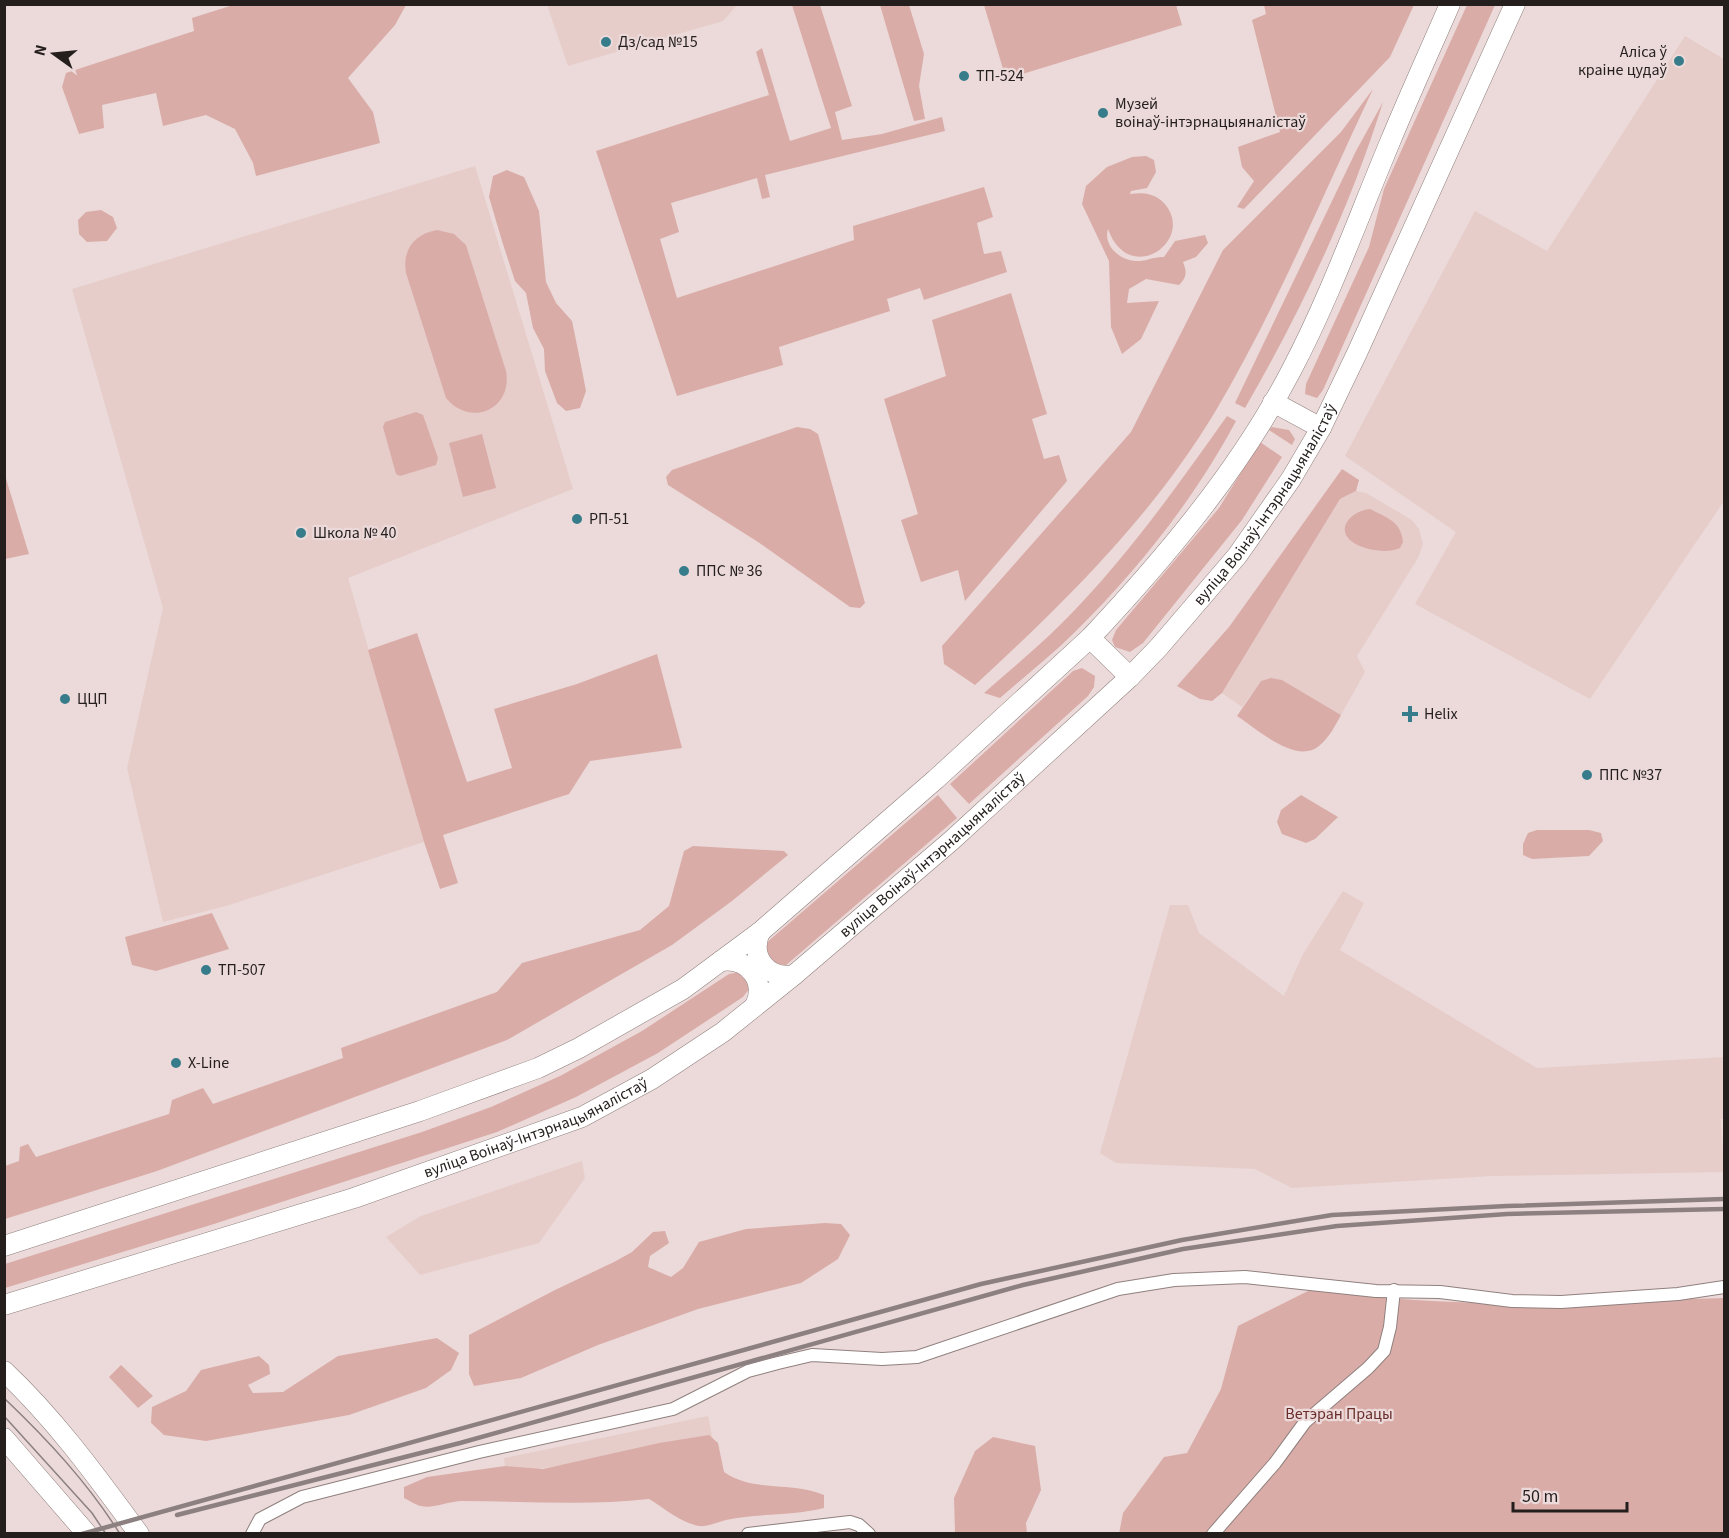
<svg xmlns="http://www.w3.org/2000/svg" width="1729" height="1538" font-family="'Source Sans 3',sans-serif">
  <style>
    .built { fill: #e6cdca }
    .green { fill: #daaca8 }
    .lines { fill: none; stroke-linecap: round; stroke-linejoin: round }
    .street-casing { stroke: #8f807e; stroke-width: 14 }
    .primary-casing { stroke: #8f807e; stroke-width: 21 }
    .street { stroke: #fff; stroke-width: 12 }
    .primary { stroke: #fff; stroke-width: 20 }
    .tram { stroke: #8c8180; stroke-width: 1.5 }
    .rail { stroke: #8c8180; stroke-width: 4.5 }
    .poi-dot { fill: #377c8a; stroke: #ebdad9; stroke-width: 2 }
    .labels { text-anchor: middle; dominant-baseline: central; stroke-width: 4.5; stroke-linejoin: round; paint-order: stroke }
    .poi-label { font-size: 16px; fill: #241e1d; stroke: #ebdad9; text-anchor: start }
    .street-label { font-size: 16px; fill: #241e1d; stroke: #ebdad9 }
    .park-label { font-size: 16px; fill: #692e2b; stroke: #ebdad9 }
  </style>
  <rect width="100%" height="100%" fill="#ebdad9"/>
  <g class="built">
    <path d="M547,5V4L737,5L723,21L568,66Z"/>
    <path d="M1685,36L1724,59V501L1590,699L1415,604L1456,532L1345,456L1475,211L1547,251Z"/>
    <path d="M475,166L573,489L348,578L424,842L226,906L163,922L127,768L163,608L72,289Z"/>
    <path d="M1356,491L1366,493L1412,520L1419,529L1423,544L1418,558L1357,656L1365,672L1341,715L1282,680L1261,681L1242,707L1222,693L1340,499Z"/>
    <path d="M1343,891L1364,903L1340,950L1537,1068L1724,1057V1119H1721L1724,1172L1492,1176L1292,1188L1255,1169L1116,1163L1100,1153L1170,905H1188L1199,933L1284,996L1303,954Z"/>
    <path d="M582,1161L585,1178L539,1243L420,1275L386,1237L421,1216Z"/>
    <path d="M708,1416L713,1441L506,1474L504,1458Z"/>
  </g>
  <g class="green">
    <path d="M233,5H406L395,25L348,78L373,112L380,143L256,176L253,163L235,129L206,115L163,126L156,93L102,105L104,128L79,134L62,87L66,73L194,31L192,18Z"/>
    <path d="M792,5H820L852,106L835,112L842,140L882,134L942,117L945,131L765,175L770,197L762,199L757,178L671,203L679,232L660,239L677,298L854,240L853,226L984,187L993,217L977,223L984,254L1001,251L1007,272L924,300L920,288L887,299L890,311L779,347L783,365L677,396L596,151L769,95L756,52L762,48L790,141L831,128Z"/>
    <path d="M880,5H909L924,54L919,86L925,119L914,121Z"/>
    <path d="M984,5H1176L1182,25L1006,79Z"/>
    <path d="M1264,5H1414L1390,57L1244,209L1237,207L1254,181L1242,167L1238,147L1280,132L1252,20L1266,14Z"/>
    <path d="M1467,5H1495L1323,390L1317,398L1305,394L1306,384L1369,247L1384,189Z"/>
    <path d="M1373,89C1322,197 1276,309 1215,412C1152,517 1064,603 975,685L944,664L942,646L1131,432L1223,250L1341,132Z"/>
    <path d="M1383,102C1350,208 1301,311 1245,408L1235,403L1356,151Z"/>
    <path d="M1146,156L1154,160L1156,172L1147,188L1131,191L1130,194C1142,192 1155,193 1164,203C1197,240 1129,288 1108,229C1103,245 1119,260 1135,261C1145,262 1154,256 1164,257L1175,241L1205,235L1208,243L1196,257L1183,262C1187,272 1187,277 1179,285L1146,279L1129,289L1127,303L1159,301L1141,339L1122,354L1111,327L1109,261L1082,204L1086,186L1107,167L1132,157Z"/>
    <path d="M507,170L524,177L539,211L546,282L556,303L572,321L580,360L586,391L580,408L566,411L557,403L545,371L544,349L533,328L526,293L515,281L502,241L489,197L493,176Z"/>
    <path d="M101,210L113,217L117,228L107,241L87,242L79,234L78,220L86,212Z"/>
    <path d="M437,230L454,234L466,245L506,371C513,409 471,428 446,398L406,273C402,250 414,234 437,230Z"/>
    <path d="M1011,293L1047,414L1032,419L1044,459L1059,455L1067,481L965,601L958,570L921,582L901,520L918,514L884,399L946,376L932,320Z"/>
    <path d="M416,412L423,415L438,458L436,465L400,476L396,474L383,427L385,422Z"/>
    <path d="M1227,416L1236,421C1195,498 1138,570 1076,631C1052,655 1025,676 1000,698L984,693C1010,670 1038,647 1062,623C1125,560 1176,488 1227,416Z"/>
    <path d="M797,427L810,429L818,434L865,603L860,608L850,607L758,542L668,485L666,477L672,470Z"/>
    <path d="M1272,427L1289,430L1295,439L1292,445L1269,430Z"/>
    <path d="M482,434L496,488L463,497L449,443Z"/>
    <path d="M1260,442L1282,457L1242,520L1143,643L1130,652L1115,647L1112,640L1116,630L1219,508Z"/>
    <path d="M1342,469L1359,480L1356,491L1340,499L1222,693L1212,701L1200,699L1177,686L1229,627Z"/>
    <path d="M4,472L29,554L5,559H4Z"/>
    <path d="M1370,509C1387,518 1401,521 1403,542L1400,548C1388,554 1365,550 1354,543C1333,530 1352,510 1370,509Z"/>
    <path d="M417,633L467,782L512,768L494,709L577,684L657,654L682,748L590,761L569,794L443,835L458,883L440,889L424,842L368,650Z"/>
    <path d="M1082,668L1095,676L1094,687L1088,696L969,804L950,784L1073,671Z"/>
    <path d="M1271,678L1282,680L1341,715C1335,726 1329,738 1319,746C1296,765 1257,729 1237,716L1261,681Z"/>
    <path d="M938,795L957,818L785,966L767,962L765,944Z"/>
    <path d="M1301,795L1338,817L1315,839L1306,843L1282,834L1277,822L1281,810Z"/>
    <path d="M1537,830H1589L1601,833L1603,841L1589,856L1532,859L1523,855V844L1528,833Z"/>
    <path d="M693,846L784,851L788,855L732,901L672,945L507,1040L157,1171L5,1219V1166L19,1161L20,1147L28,1144L36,1157L169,1114L172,1100L203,1088L213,1104L343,1058L341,1048L497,992L522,963L640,930L669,906L684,851Z"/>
    <path d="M212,913L229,949L156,971L132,965L125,937Z"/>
    <path d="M741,972L750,988L743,997L658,1053L576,1097L497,1132L214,1224L5,1288V1264L422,1132L491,1107L560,1076L642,1031L729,974Z"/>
    <path d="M825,1223L841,1224L850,1235L838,1259L801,1283L698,1309L598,1345L521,1378L474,1386L469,1374V1335L555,1290L614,1262L632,1252L653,1232L665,1231L669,1243L650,1256L648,1267L671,1277L683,1268L699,1242L746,1229Z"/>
    <path d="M1310,1290C1345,1293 1380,1298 1415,1300C1518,1307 1622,1301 1724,1298V1533L1119,1534L1123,1513L1164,1457L1187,1453L1221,1389L1238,1326Z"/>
    <path d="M437,1338L459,1353L451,1370L426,1388L349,1415L206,1441L164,1435L151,1423L152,1407L186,1391L201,1370L259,1356L269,1365L270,1374L248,1385L253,1393L283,1392L338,1356Z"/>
    <path d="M121,1365L153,1396L138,1408L109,1377Z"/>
    <path d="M709,1435L718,1443L724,1472C754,1493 791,1481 824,1495V1508C792,1516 759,1513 726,1520C718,1522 707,1527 699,1526C681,1523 664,1508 649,1499C587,1506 525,1501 462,1501C449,1501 433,1509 421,1506C415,1505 409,1500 404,1498V1487L427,1477L505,1466L543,1469L659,1443Z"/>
    <path d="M993,1437L1035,1446L1041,1490L1026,1523L1027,1533H955L954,1498L975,1451Z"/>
  </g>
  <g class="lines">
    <g class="street-casing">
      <g id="street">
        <path d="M252,1534L260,1519L302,1497L479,1452L673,1409L748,1371L778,1363L812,1355L882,1359L917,1357L1118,1289L1174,1280L1245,1277L1376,1291L1440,1292L1512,1301L1561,1302L1678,1294L1724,1287"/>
        <path d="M748,1534L850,1522L859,1525L869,1534"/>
        <path d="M1213,1534L1275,1463L1305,1422L1368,1368L1384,1351L1390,1327L1394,1290"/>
      </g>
    </g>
    <g class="primary-casing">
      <g id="primary">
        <path d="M1273,402L1321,428"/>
        <path d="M1090,638L1130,677"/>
        <path d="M760,932C749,957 768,980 794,975"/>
        <path d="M721,961C748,957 767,981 755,1006"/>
        <path d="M4,1246L420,1111L538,1068L579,1048L683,989L760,932L936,779L1090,638C1166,557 1240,469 1291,371C1330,297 1358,218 1390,142C1409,96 1430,50 1450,4"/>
        <path id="s1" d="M4,1305L354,1198L582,1117L652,1079L723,1032L794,975L951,841L1130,677L1159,647L1237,556L1291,479L1321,428L1357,353L1515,4"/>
        <path d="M4,1371C56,1420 97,1477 139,1534"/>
        <path d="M4,1438L87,1534"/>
      </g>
    </g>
    <use href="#street" class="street"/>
    <use href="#primary" class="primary"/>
    <g class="tram">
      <path d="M4,1398C48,1440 88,1483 120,1534"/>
      <path d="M4,1416L92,1513L106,1534"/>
    </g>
    <g class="rail">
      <path d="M177,1515L460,1443L1023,1285L1183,1249L1337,1226L1507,1214L1724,1209"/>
      <path d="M82,1534L981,1284L1182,1240L1332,1215L1507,1206L1724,1199"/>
    </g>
  </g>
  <g class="poi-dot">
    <circle cx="606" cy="42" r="6"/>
    <circle cx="1679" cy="61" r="6"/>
    <circle cx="964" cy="76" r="6"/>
    <circle cx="1103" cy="113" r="6"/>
    <circle cx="577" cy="519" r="6"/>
    <circle cx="301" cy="533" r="6"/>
    <circle cx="684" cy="571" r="6"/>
    <circle cx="65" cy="699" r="6"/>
    <path d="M1407 705h6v6h6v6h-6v6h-6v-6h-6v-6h6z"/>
    <circle cx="1587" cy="775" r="6"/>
    <circle cx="206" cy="970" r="6"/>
    <circle cx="176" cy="1063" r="6"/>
  </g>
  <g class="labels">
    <g class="poi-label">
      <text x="618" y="42">Дз/сад №15</text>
      <text x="1667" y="52" text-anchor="end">Аліса ў<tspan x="1667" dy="18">краіне цудаў</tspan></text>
      <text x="976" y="76">ТП-524</text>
      <text x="1115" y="104">Музей<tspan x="1115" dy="18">воінаў-інтэрнацыяналістаў</tspan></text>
      <text x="589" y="519">РП-51</text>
      <text x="313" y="533">Школа № 40</text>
      <text x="696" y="571">ППС № 36</text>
      <text x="77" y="699">ЦЦП</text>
      <text x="1424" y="714">Helix</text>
      <text x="1599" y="775">ППС №37</text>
      <text x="218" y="970">ТП-507</text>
      <text x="188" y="1063">X-Line</text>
    </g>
    <g class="street-label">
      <text stroke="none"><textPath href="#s1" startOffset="1533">вуліца Воінаў-Інтэрнацыяналістаў</textPath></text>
      <text stroke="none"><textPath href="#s1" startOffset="1047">вуліца Воінаў-Інтэрнацыяналістаў</textPath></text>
      <text stroke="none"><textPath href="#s1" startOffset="561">вуліца Воінаў-Інтэрнацыяналістаў</textPath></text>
    </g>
    <g class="park-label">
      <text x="1339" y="1414">Ветэран Працы</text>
    </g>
  </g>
  <rect width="1729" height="1538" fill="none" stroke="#241e1d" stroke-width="12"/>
  <g transform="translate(54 54) rotate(285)" stroke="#ebdad9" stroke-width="4.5" paint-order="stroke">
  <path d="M0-4.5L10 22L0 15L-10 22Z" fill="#241e1d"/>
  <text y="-9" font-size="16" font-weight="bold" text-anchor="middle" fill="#241e1d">N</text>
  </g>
  <path d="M1513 1502v9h114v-9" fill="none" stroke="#241e1d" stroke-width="3"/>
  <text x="1522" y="1502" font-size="18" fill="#241e1d" stroke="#ebdad9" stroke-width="4.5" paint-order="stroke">50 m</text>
</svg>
